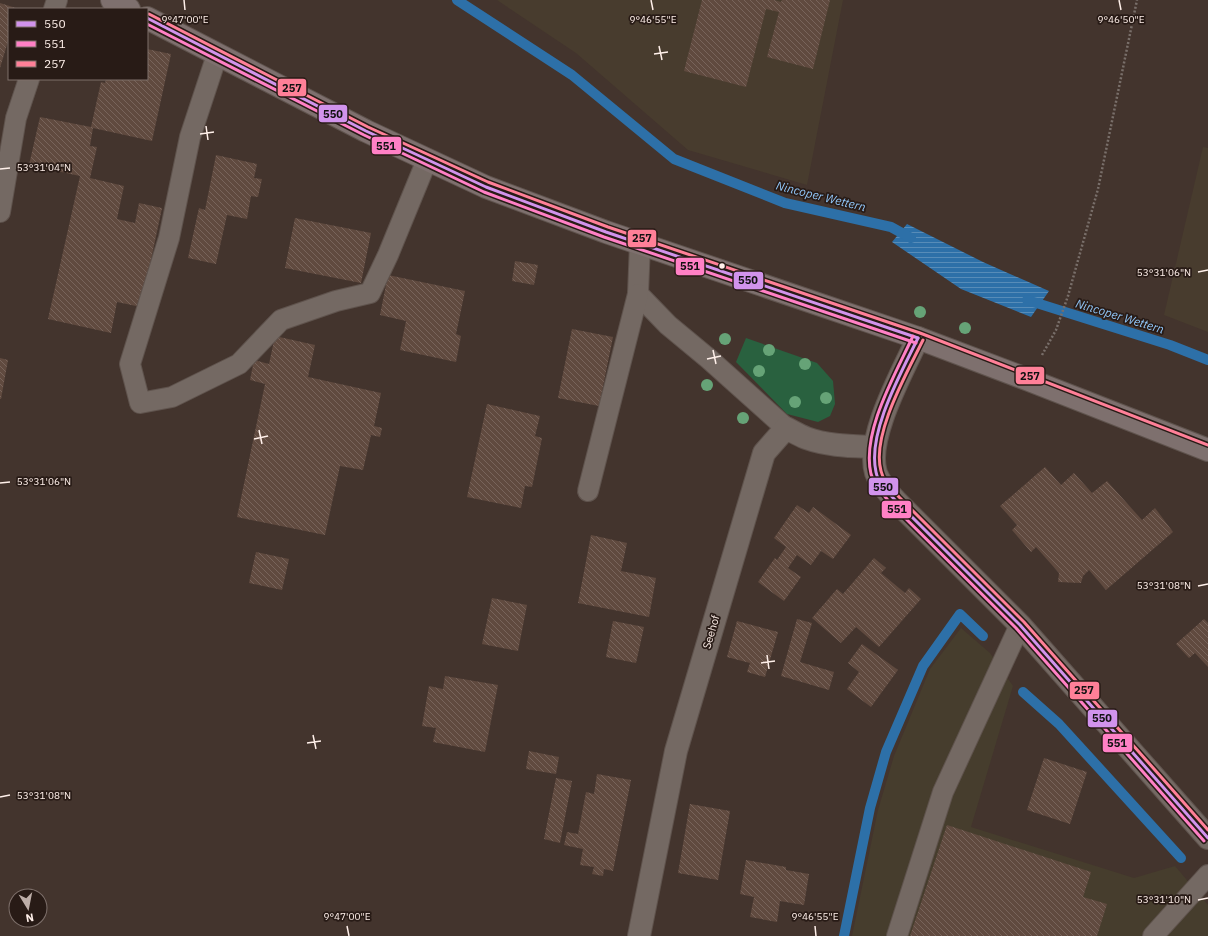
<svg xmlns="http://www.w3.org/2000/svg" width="1208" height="936" font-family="'IBM Plex Sans',sans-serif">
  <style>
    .commercial { fill: #483c2e }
    .industrial { fill: #463d2d }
    .grass { fill: #29613f }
    .water { fill: url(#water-rules) }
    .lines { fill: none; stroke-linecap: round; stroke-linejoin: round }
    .stream { stroke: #2d70a8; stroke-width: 10 }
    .building { fill: url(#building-back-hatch) }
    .lane-casing { stroke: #5f534d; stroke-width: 22 }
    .street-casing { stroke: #5f534d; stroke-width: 24 }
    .secondary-casing { stroke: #5f534d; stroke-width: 24 }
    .path { stroke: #796f6a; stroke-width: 2.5; stroke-dasharray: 2 2; stroke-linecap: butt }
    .lane { stroke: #746963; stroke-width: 20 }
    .street { stroke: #746963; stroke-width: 22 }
    .secondary { stroke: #7e706e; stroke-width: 22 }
    .bus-1-casing { stroke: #281b16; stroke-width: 6 }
    .bus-2-casing { stroke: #281b16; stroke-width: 6 }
    .bus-3-casing { stroke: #281b16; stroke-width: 6 }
    .bus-1 { stroke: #d193ec; stroke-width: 3 }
    .bus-2 { stroke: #ff80c5; stroke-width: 3 }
    .bus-3 { stroke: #ff8098; stroke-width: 3 }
    .tree { fill: #66a377 }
    .ticks { fill: none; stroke: #fff0ea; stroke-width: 1.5 }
    .bus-dot { fill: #fff0ea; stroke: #281b16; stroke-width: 1.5 }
    .labels { text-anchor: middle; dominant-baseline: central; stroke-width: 3.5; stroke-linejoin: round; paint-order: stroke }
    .street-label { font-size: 11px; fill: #fff0ea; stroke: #281b16 }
    .water-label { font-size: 12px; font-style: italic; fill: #91c6f8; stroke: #281b16 }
    .ticks-label { font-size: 10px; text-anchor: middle; fill: #fff0ea; stroke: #281b16; stroke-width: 3.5; stroke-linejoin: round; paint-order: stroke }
    .line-badge { stroke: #281b16; stroke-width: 1.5 }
    .pale-badge-label { font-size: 11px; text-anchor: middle; font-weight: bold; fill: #111 }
  </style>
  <defs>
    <pattern id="water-rules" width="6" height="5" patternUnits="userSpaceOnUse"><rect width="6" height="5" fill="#2d70a8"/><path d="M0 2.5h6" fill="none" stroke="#578cb8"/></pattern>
    <pattern id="building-back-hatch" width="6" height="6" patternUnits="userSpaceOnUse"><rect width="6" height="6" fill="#604a3f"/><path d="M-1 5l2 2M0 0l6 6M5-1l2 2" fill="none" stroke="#78645b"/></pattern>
  </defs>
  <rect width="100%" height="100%" fill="#43342d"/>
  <g class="commercial">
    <path d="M497,0H843L807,185L688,150L576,53Z"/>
    <path d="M1203,147L1208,148V332L1164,315Z"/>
  </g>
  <path class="industrial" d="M961,628L990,653L1013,686L971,827L1134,878L1175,866L1208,905V936H852L878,810L894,756L930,669Z"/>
  <path class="grass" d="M746,338L817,363L833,381L835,404L830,416L818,422L787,414L736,362Z"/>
  <path class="water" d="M907,224L983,262L1049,291L1031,317L961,289L892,242Z"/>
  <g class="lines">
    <g class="stream">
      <path d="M457,0L572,75L674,159L785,203L891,227L911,238"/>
      <path d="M1027,300L1170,345L1208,360"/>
      <path d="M1023,692L1059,724L1181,858"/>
      <path d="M844,936L870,808L886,752L923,666L960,614L983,636"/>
    </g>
  </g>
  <g class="building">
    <path d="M702,0H774L781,2L782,0H830L813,69L767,57L779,12L766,9L746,87L684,71Z"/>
    <path d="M0,3L19,9H9V38L0,68Z"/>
    <path d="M147,49L171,54L152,141L93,128L90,146L97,147L90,178L124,186L117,219L135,223L139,203L162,208L141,307L117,302L111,333L48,319L80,176L29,165L40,117L91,127L101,82L105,83L106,79H147Z"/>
    <path d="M216,155L257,164L254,178L262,179L258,197L251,196L247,219L227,215L216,264L188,258L199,208L205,210Z"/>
    <path d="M295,218L371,233L361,283L285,268Z"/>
    <path d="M515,261L538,265L534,285L512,281Z"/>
    <path d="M388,275L465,291L456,334L461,336L456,362L400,350L406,321L380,315Z"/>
    <path d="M572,329L613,337L599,406L558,398Z"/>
    <path d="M275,336L315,345L308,377L381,393L374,426L382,428L380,437L371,435L363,470L340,466L325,535L237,517L265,384L250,380L254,360L269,364Z"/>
    <path d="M0,358L8,360L1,399H0Z"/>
    <path d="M487,404L540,416L535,436L542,438L532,487L525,486L521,508L467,497Z"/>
    <path d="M1045,467L1061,485L1074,473L1092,493L1107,481L1142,520L1155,508L1173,532L1106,590L1089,570L1083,576L1081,583L1058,582L1059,573L1036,547L1031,552L1012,530L1017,525L1000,506Z"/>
    <path d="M797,505L809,513L813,507L851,535L833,559L821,551L811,565L797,555L788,568L801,577L784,601L758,582L775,558L777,560L786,547L774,538Z"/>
    <path d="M591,535L627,543L621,571L656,578L649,617L578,603Z"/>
    <path d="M256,552L289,559L282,590L249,583Z"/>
    <path d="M874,558L886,568L881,573L905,593L909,588L921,599L879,647L856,627L841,643L812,618L837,589L843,594Z"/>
    <path d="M492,598L527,605L518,651L482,644Z"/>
    <path d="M797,619L812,623L800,662L834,672L829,690L781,676Z"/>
    <path d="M1204,619L1208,623V667L1195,653L1189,658L1176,644Z"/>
    <path d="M613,621L644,627L636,663L606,657Z"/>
    <path d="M737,621L778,632L765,677L747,672L750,663L727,657Z"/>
    <path d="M862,644L898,670L871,707L847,689L859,672L848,663Z"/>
    <path d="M445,676L498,685L485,752L433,742L436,728L422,726L429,686L443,689Z"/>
    <path d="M529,751L559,757L556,774L526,769Z"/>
    <path d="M1044,758L1087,772L1070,824L1027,810Z"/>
    <path d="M597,774L631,780L613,871L604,869L603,876L592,874L594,867L580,865L583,849L564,845L567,832L578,834L586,792L594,794Z"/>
    <path d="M556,778L572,781L560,843L544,839Z"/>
    <path d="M690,804L730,811L718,880L678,873Z"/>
    <path d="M947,825L1091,872L1083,897L1107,904L1097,936H910Z"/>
    <path d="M746,860L786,867V870L809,874L804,905L780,901L777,922L750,917L754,897L740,894Z"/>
  </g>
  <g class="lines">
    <g class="lane-casing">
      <g id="lane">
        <path d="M54,9L57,0"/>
        <path d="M217,55L190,137L169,238L130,364L140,403L172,397L239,364L281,320L336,301L370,293L388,255L427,160"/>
        <path d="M0,212L16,118L29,79"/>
        <path d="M640,244L638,294L668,325L709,359L786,428"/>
        <path d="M588,491L638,294"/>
        <path d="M897,936L943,792L1020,625"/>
        <path d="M1153,936L1208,875"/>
      </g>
    </g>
    <g class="street-casing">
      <g id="street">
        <path d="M918,338C903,371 865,438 876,473C880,484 888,492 895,500L1020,625L1208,838"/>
        <path d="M639,936L676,751L764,453L786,428C792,431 799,435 806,438C828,446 851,446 874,447"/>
      </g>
    </g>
    <g class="secondary-casing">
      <g id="secondary">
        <path d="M112,0L129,9"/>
        <path d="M147,18L366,131L486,187L606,232L918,338L1029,380L1208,450"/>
      </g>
    </g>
    <path class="path" d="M1042,355L1056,330L1068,296L1098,189L1137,0"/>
    <use href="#lane" class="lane"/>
    <use href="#street" class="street"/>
    <use href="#secondary" class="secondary"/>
    <g class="bus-1-casing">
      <g id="bus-1">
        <path d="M147,18L366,131L486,187L606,232L918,338"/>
        <path d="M918,338C901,373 867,433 876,472C878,483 888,492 895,500L1020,625L1208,838"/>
      </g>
    </g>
    <g class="bus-2-casing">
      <g id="bus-2">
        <path d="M147,24L364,135L484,192L604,237L916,343"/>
        <path d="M913,336C896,373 861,432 871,474C874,485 884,495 891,504L1016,628L1204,841"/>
      </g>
    </g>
    <g class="bus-3-casing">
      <g id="bus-3">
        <path d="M149,14L368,127L488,182L608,227L920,333L1208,445"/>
        <path d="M923,340C907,373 871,435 881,471C883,481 892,489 899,497L1024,622L1208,830"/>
      </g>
    </g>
    <use href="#bus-1" class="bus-1"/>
    <use href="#bus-2" class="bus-2"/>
    <use href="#bus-3" class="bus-3"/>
  </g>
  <g class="tree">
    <circle cx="920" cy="312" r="6"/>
    <circle cx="965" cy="328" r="6"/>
    <circle cx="725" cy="339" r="6"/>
    <circle cx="769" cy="350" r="6"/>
    <circle cx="805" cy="364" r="6"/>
    <circle cx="759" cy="371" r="6"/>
    <circle cx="707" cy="385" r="6"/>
    <circle cx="826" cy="398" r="6"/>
    <circle cx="795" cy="402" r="6"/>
    <circle cx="743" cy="418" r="6"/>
  </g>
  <path class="ticks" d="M184,0L185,10M651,0L653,10M1119,0L1121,10M659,46L662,60M654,54L668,52M206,126L208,140M200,134L214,132M0,169L10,168M1198,272L1208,270M713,350L716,364M707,359L721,356M259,430L262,444M254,439L268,436M0,483L10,482M1198,586L1208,584M767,655L769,669M761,663L775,661M313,735L316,749M307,743L321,741M0,797L10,795M1198,900L1208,898M347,926L349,936M815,926L816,936"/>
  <circle class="bus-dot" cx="722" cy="266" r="3.5"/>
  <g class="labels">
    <g class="street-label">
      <text transform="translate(711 632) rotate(-74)">Seehof</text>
    </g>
    <g class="water-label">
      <text transform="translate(821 196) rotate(14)">Nincoper Wettern</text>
      <text transform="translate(1120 316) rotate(17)">Nincoper Wettern</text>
    </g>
  </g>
  <g class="ticks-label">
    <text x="185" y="23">9°47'00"E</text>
    <text x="653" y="23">9°46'55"E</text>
    <text x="1121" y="23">9°46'50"E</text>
    <text x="44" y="171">53°31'04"N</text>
    <text x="1164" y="276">53°31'06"N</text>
    <text x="44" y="485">53°31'06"N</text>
    <text x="1164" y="589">53°31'08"N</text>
    <text x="44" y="799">53°31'08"N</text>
    <text x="1164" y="903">53°31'10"N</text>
    <text x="347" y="920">9°47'00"E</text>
    <text x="815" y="920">9°46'55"E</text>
  </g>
  <g class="line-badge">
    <rect x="277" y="78" width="30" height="19" rx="4" fill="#ff8098"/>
    <rect x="318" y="104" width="30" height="19" rx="4" fill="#d193ec"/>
    <rect x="371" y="136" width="31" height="19" rx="4" fill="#ff80c5"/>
    <rect x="627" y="229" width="30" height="19" rx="4" fill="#ff8098"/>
    <rect x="675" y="257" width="30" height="19" rx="4" fill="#ff80c5"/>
    <rect x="733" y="271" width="31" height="19" rx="4" fill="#d193ec"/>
    <rect x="1015" y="366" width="30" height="19" rx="4" fill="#ff8098"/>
    <rect x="868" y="477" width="31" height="19" rx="4" fill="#d193ec"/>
    <rect x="881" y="500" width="31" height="19" rx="4" fill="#ff80c5"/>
    <rect x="1069" y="681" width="31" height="19" rx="4" fill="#ff8098"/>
    <rect x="1087" y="709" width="31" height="19" rx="4" fill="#d193ec"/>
    <rect x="1102" y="733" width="31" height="20" rx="4" fill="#ff80c5"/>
  </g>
  <g class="pale-badge-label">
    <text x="292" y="92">257</text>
    <text x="333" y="118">550</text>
    <text x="386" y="150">551</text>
    <text x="642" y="242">257</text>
    <text x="690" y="270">551</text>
    <text x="748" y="284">550</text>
    <text x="1030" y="380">257</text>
    <text x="883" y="491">550</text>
    <text x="897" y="513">551</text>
    <text x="1084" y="694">257</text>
    <text x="1102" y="722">550</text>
    <text x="1117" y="747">551</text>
  </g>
  <rect x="8" y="8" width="140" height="72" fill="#281b16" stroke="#7e706b"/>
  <rect x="16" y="21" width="20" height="6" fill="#d193ec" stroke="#7e706b"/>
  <text x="44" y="28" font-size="12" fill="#fff0ea">550</text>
  <rect x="16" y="41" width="20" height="6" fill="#ff80c5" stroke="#7e706b"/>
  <text x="44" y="48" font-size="12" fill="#fff0ea">551</text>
  <rect x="16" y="61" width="20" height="6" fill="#ff8098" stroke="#7e706b"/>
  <text x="44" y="68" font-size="12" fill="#fff0ea">257</text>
  <g transform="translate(28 908) rotate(170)"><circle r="19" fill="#281b16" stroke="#7e706b"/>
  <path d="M0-3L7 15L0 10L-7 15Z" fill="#bdaea8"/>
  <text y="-6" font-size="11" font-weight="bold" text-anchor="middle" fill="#fff0ea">N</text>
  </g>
</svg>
